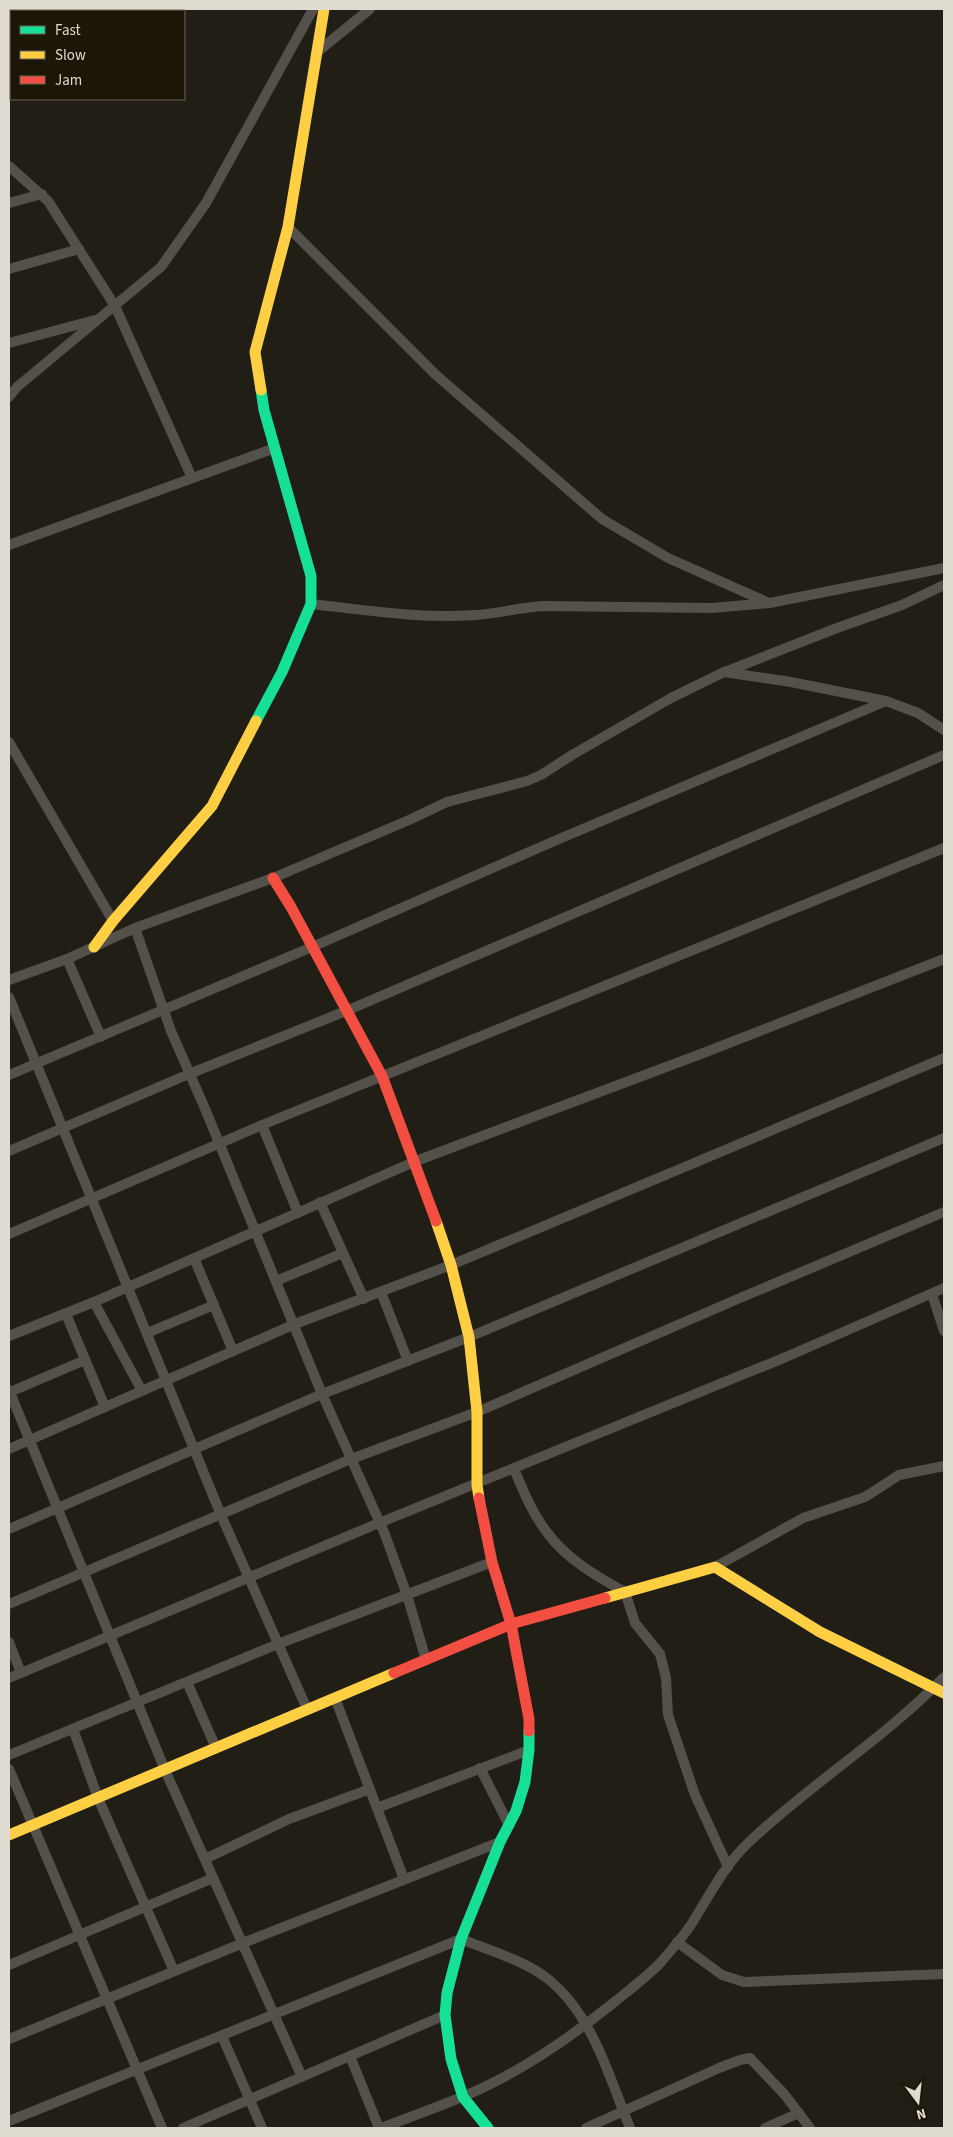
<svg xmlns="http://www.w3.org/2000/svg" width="953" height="2137" font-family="'Source Sans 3',sans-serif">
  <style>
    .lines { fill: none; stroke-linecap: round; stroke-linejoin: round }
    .street { stroke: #54514a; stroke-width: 10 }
    .fast { stroke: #16e098; stroke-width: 11 }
    .slow { stroke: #ffcf43; stroke-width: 11 }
    .jam { stroke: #f24e42; stroke-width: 11 }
  </style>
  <rect width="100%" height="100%" fill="#211e15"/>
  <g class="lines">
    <g class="street">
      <path d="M316,53L370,9"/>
      <path d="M9,166L48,201L115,306L192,478"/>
      <path d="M9,203L42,194"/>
      <path d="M288,227L436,375L602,519L668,558L767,602"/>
      <path d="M9,269L79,249"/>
      <path d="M9,343L95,320"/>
      <path d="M9,397L17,387L161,267L206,203L313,9"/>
      <path d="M9,545L275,448"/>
      <path d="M311,604C365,610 421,619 475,615C498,614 520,607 544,606L711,608L770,603L944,568"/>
      <path d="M725,672L837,628L902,605L944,585"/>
      <path d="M9,742L113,921"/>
      <path d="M135,928L171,1031L206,1111L322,1394L384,1532L407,1595L426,1660"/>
      <path d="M67,959L101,1037"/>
      <path d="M9,980L67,959L135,928L273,878L409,820L447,802L527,781L541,775L572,755L671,698L724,672L791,682L886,701L918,713L944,730"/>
      <path d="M9,997L221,1515L307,1709"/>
      <path d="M9,1075L312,947L552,842L886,701"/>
      <path d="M262,1125L298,1213"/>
      <path d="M9,1151L189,1074L346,1011L944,755"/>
      <path d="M320,1202L364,1299"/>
      <path d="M9,1234L262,1125L944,848"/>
      <path d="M194,1258L233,1351"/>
      <path d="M276,1281L343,1253"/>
      <path d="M381,1292L408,1361"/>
      <path d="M932,1294L944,1331"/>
      <path d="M94,1302L142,1391"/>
      <path d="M66,1314L105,1407"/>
      <path d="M147,1333L214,1305"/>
      <path d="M9,1336L94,1302L416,1161L706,1052L944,959"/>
      <path d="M9,1390L165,1770L302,2077"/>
      <path d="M10,1392L85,1360"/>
      <path d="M9,1449L295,1324L451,1265L944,1058"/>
      <path d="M514,1469C523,1490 532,1513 546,1531C566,1559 596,1576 625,1592L635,1623L660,1654L666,1678L668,1715L695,1795L728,1867"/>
      <path d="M9,1529L322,1394L469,1337L944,1138"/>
      <path d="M715,1567L803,1518L865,1497L899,1475L944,1466"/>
      <path d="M9,1604L351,1459L477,1412L740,1298L944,1212"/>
      <path d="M9,1642L21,1673"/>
      <path d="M9,1678L379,1523L786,1357L944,1288"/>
      <path d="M187,1682L216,1748"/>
      <path d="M335,1698L404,1879"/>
      <path d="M73,1729L98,1798L174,1971"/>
      <path d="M9,1755L278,1644L492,1562"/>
      <path d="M480,1768L509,1825"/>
      <path d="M9,1769L162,2128"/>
      <path d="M377,1808L529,1750"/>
      <path d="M205,1859L289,1819L370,1789"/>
      <path d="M677,1942L722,1975L744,1982L944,1974"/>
      <path d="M9,1965L213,1878"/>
      <path d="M222,2036L262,2128"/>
      <path d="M9,2039L243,1943L500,1842"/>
      <path d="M350,2056L379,2128"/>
      <path d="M9,2121L461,1939C488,1950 526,1961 548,1979C593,2015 609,2077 630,2128"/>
      <path d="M183,2128L445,2015"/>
      <path d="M381,2128C408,2118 435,2108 462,2097C516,2075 567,2040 612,2004C629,1990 647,1977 661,1962C672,1949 685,1935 694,1920C710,1894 725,1865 748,1843C810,1784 884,1739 944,1677"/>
      <path d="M586,2128L719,2068L740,2060L750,2058L785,2095L810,2128"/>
      <path d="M765,2128L799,2113"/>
    </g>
    <g class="fast">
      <path d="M256,721L282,672L311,604V576L264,410L261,390"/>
      <path d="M488,2128L463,2097L451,2059L445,2015L447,1993L461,1939L500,1842L516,1811L525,1782L529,1750V1731"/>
    </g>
    <g class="slow">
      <path d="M261,390L255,352L288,227L324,9"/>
      <path d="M94,947L113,921L212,806L256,721"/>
      <path d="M436,1221L451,1265L469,1337L477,1412V1485L479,1498"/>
      <path d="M605,1598L715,1567L820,1632L944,1693"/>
      <path d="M9,1835L394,1673"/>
    </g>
    <g class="jam">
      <path d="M273,878L291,907L382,1076L436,1221"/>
      <path d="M479,1498L492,1562L511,1624L529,1719V1731"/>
      <path d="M394,1673L511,1624L605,1598"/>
    </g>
  </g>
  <rect width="953" height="2137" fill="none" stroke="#dfdbd1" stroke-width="20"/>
  <rect x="10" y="10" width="175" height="90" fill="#1c1607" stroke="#6a6558"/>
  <rect x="20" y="26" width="25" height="8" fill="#16e098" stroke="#6a6558"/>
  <text x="55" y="35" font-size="15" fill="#dfdbd1">Fast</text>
  <rect x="20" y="51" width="25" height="8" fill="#ffcf43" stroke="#6a6558"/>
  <text x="55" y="60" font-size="15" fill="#dfdbd1">Slow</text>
  <rect x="20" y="76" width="25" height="8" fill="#f24e42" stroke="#6a6558"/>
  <text x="55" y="85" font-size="15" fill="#dfdbd1">Jam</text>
  <g transform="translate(918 2102) rotate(165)" stroke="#1c1607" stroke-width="4" paint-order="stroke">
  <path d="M0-4L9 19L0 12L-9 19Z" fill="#dfdbd1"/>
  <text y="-8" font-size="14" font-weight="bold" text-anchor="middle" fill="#dfdbd1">N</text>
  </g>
</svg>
